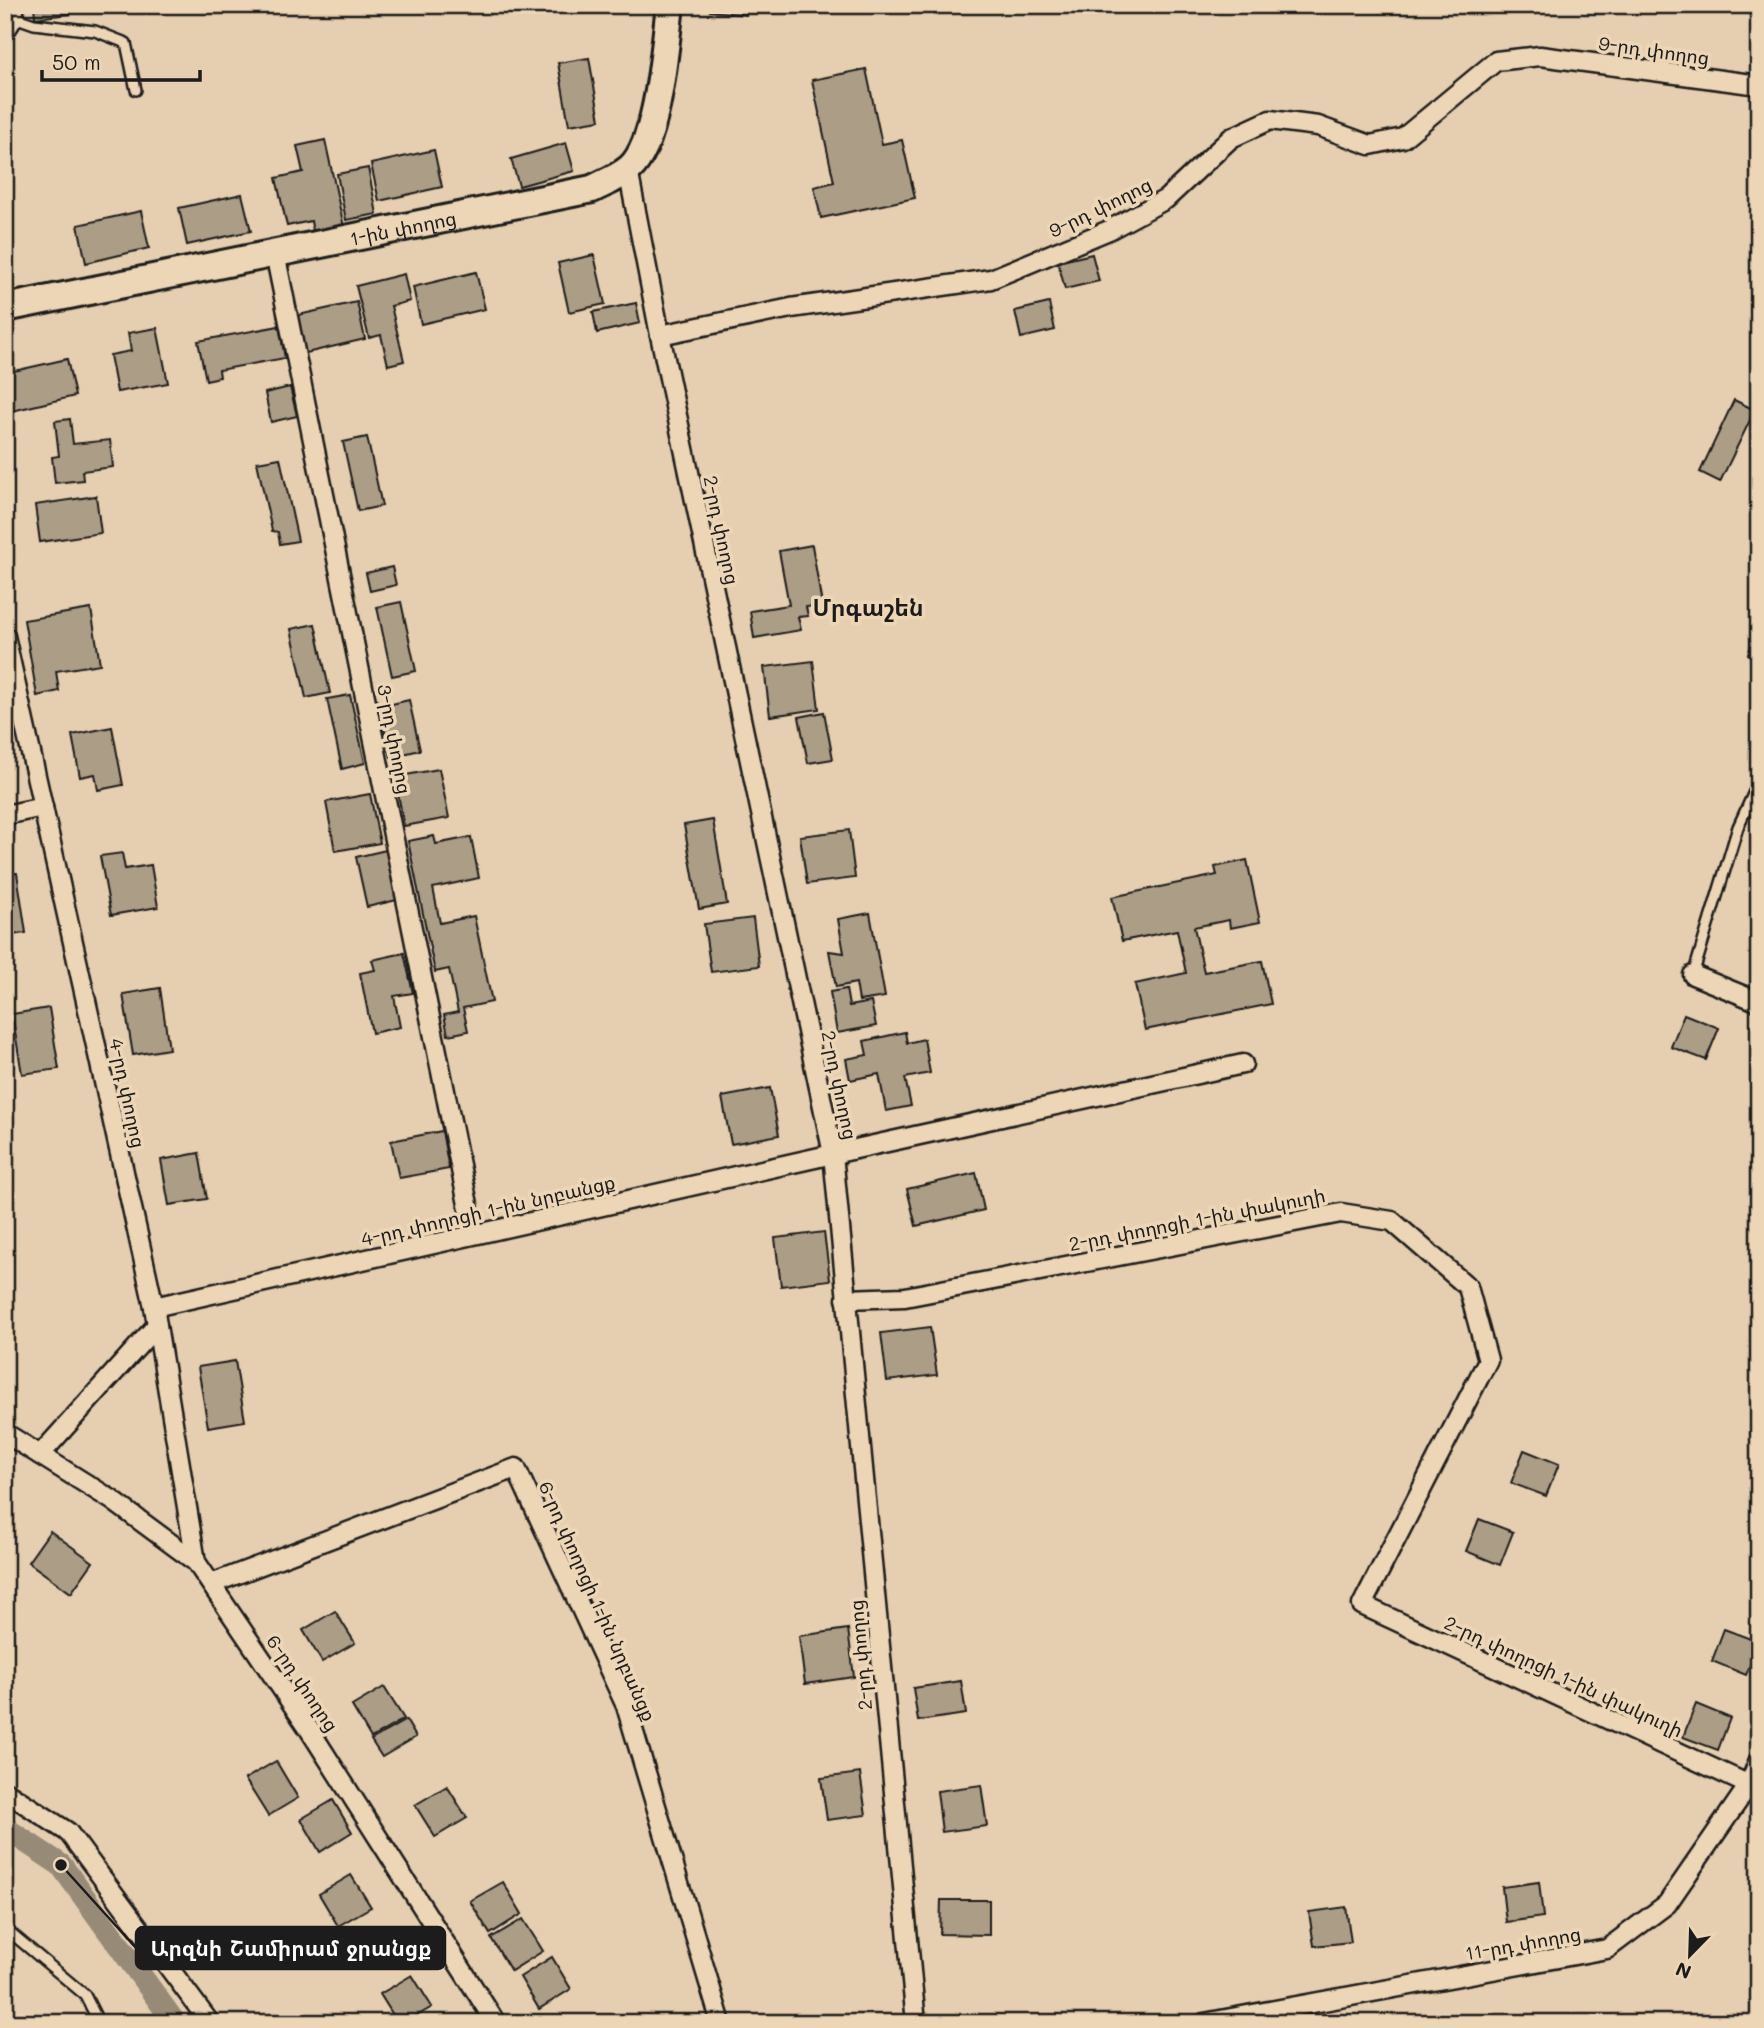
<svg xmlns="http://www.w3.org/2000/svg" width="1764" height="2028" font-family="Mali,'Noto Sans Armenian',sans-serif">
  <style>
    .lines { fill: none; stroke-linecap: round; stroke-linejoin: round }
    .canal { stroke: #978a77; stroke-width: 23 }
    .building { fill: #ac9d87; stroke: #1c1c1c; stroke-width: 2 }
    .service-casing { stroke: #1c1c1c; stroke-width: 14 }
    .minor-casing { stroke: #1c1c1c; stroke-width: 23 }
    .secondary-casing { stroke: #1c1c1c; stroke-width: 32 }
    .service { stroke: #edd6b6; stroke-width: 9 }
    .minor { stroke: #edd6b6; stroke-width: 18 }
    .secondary { stroke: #edd6b6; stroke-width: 26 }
    .labels { text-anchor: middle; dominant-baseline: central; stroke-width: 7; stroke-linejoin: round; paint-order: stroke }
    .street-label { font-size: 19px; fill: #1c1c1c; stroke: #edd6b6 }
    .quarter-label { font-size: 23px; font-weight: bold; fill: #1c1c1c; stroke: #edd6b6 }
    .leader { fill: none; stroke: #1c1c1c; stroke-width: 2.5 }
    .callout-dot { fill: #1c1c1c; stroke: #edd6b6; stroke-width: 2.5 }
    .callout { fill: #1c1c1c; stroke: #1c1c1c; stroke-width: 2.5 }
    .callout-label { font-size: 21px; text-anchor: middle; font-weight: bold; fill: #fff }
  </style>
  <rect width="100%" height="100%" fill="#e5cfb0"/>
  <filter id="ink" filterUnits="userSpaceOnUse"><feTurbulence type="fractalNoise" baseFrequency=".0143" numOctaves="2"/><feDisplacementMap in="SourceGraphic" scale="14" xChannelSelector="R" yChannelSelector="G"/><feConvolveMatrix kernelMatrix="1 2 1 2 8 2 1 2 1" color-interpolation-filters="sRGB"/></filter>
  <g filter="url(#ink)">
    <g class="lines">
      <path class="canal" d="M5,1828L61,1865L175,2023"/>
    </g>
    <g class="building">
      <path d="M34,5H69L70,14L35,18Z"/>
      <path d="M711,5H747L746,15L710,11Z"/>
      <path d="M589,58L600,120L569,125L558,63Z"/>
      <path d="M866,69L882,144L902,140L915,198L821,218L814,187L834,182L812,80Z"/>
      <path d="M325,140L344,227L313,233L311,221L287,226L276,178L303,172L297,146Z"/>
      <path d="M566,143L574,171L519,186L511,159Z"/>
      <path d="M434,150L442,187L379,201L371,164Z"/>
      <path d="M368,168L377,214L346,220L337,174Z"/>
      <path d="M242,194L251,231L187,245L179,208Z"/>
      <path d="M141,211L149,248L86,263L78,225Z"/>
      <path d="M1092,254L1099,281L1065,289L1058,262Z"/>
      <path d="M594,255L605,304L569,312L558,263Z"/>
      <path d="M476,272L485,309L421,324L413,287Z"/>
      <path d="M404,274L410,301L391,306L404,361L388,365L381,335L369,338L356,286Z"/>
      <path d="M357,302L365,339L302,354L294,316Z"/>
      <path d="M636,303L640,323L597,333L593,312Z"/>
      <path d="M1049,303L1055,330L1021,338L1015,311Z"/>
      <path d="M279,326L285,358L219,370L220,377L206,380L198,341Z"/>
      <path d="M157,328L168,383L117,392L110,355L131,351L128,333Z"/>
      <path d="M67,359L75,396L12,411L5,373Z"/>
      <path d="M290,387L297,416L271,422L265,393Z"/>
      <path d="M1734,400L1755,410L1720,482L1700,472Z"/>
      <path d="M70,419L73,444L110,440L113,467L82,471L83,480L55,483L52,457L59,456L55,421Z"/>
      <path d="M367,437L382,506L358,511L343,442Z"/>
      <path d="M280,458L298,541L280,544L278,532L272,531L257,462Z"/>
      <path d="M96,496L101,533L40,542L35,505Z"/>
      <path d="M812,545L822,605L806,607L808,616L798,617L801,630L754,638L750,611L789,605L779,551Z"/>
      <path d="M392,567L396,585L370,591L366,573Z"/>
      <path d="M401,602L416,671L392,676L377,607Z"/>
      <path d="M91,609L100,664L56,671L59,691L37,696L24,620Z"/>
      <path d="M315,624L330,693L306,698L291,629Z"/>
      <path d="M1759,626V658L1748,654Z"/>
      <path d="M813,661L819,709L770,716L764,667Z"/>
      <path d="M350,695L365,763L342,769L327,699Z"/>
      <path d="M409,700L420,750L391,757L379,707Z"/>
      <path d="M824,712L833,759L808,763L799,717Z"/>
      <path d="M112,727L123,785L98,790L95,774L80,777L72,735Z"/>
      <path d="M439,769L449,818L404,826L395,777Z"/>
      <path d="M370,794L380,843L335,851L326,802Z"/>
      <path d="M713,820L727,904L699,909L684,825Z"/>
      <path d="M849,830L855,878L807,884L800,836Z"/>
      <path d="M434,836L436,844L471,837L479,878L433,888L440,923L474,916L492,1002L463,1008L468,1031L448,1035L444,1015L458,1012L449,969L435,972L408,841Z"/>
      <path d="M386,850L397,900L367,907L356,857Z"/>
      <path d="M122,853L125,869L151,865L158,907L111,915L100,856Z"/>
      <path d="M1247,860L1260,922L1230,928L1229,920L1194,927L1204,972L1262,961L1271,1004L1145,1030L1135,984L1186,973L1177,930L1122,941L1112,897L1217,875L1215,867Z"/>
      <path d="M17,873L26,933L5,936V874Z"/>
      <path d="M870,913L885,997L859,1001L856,983L836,987L829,951L844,953L838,919Z"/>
      <path d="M753,918L759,966L711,972L704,924Z"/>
      <path d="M404,953L413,993L394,996L400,1027L372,1033L360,973L375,970L372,960Z"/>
      <path d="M160,988L169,1049L133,1055L123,994Z"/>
      <path d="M846,989L849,1006L871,1002L876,1026L837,1033L830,992Z"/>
      <path d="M49,1008L59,1069L22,1074L12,1014Z"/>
      <path d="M1684,1014L1719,1028L1706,1060L1671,1047Z"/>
      <path d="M905,1032L907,1043L924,1039L930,1073L905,1078L911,1106L886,1111L879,1074L850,1080L846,1059L867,1055L864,1041Z"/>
      <path d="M770,1088L779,1135L731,1144L722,1097Z"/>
      <path d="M442,1131L449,1169L399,1178L391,1141Z"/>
      <path d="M199,1153L207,1199L169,1205L161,1160Z"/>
      <path d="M976,1173L984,1210L916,1226L907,1189Z"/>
      <path d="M824,1232L830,1280L781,1286L775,1238Z"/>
      <path d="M930,1327L937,1375L887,1381L881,1333Z"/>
      <path d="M235,1361L245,1421L208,1427L198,1367Z"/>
      <path d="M1524,1450L1559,1464L1546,1496L1511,1483Z"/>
      <path d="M1479,1519L1513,1532L1500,1565L1466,1551Z"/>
      <path d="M50,1531L93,1562L71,1593L28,1562Z"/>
      <path d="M335,1611L355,1643L322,1662L303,1630Z"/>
      <path d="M848,1629L854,1677L805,1684L799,1636Z"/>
      <path d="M1724,1629L1759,1642L1746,1675L1712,1661Z"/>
      <path d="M961,1681L966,1714L918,1721L913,1688Z"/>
      <path d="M384,1687L404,1719L371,1738L352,1706Z"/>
      <path d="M1696,1704L1730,1718L1718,1750L1683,1737Z"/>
      <path d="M406,1720L416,1737L382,1757L371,1740Z"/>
      <path d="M276,1761L298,1798L268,1816L245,1779Z"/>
      <path d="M860,1773L866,1815L827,1820L821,1778Z"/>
      <path d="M981,1785L987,1826L942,1832L937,1791Z"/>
      <path d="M447,1786L467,1818L435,1837L415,1805Z"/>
      <path d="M333,1800L352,1832L320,1852L301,1819Z"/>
      <path d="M351,1875L371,1907L338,1926L319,1894Z"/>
      <path d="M503,1882L522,1914L490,1934L470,1901Z"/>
      <path d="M1539,1882L1543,1917L1506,1922L1502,1887Z"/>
      <path d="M941,1900H989V1935L940,1934Z"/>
      <path d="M1346,1907L1351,1942L1314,1946L1309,1912Z"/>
      <path d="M523,1919L543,1951L511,1971L491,1938Z"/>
      <path d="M552,1957L571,1989L539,2009L520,1977Z"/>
      <path d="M412,1975L432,2007L405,2023H398L380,1994Z"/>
    </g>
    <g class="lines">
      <g class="service-casing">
        <g id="service">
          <path d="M14,17L34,24L95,31L126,43L136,90"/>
          <path d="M1693,975L1738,827L1759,781"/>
          <path d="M5,1928L85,1995L99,2023"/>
        </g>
      </g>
      <g class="minor-casing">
        <g id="minor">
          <path d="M5,31L14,17V5"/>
          <path d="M628,170L660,335L833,1154L916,2023"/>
          <path d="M275,253L474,1234"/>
          <path d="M660,335L791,308L991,279L1109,230L1166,199L1231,138L1270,120L1318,126L1370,145L1403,138L1496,61L1540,56L1759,85"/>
          <path d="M5,636L154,1307L196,1562"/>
          <path d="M5,815L43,807"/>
          <path d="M1693,975L1759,1002"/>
          <path d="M846,1299L905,1297L1341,1213L1392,1221L1468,1287L1488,1360L1362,1605L1749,1785"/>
          <path d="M154,1307L833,1154L1243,1064"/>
          <path d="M5,1433L112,1500L196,1562L309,1729L496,2023"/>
          <path d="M40,1455L157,1325"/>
          <path d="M211,1584L516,1468L626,1706L721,2023"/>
          <path d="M5,1791L68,1832L210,2023"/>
          <path d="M1204,2023L1607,1949L1667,1904L1749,1785L1759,1760"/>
        </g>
      </g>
      <g class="secondary-casing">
        <g id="secondary">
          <path id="s1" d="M5,308L592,189C604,183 620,177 630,168C659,142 665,44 670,5"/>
        </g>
      </g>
      <use href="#service" class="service"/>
      <use href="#minor" class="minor"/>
      <use href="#secondary" class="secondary"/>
    </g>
  </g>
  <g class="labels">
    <g class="street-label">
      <text transform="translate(1654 50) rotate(8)">9-րդ փողոց</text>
      <text transform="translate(1100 207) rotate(-26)">9-րդ փողոց</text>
      <text stroke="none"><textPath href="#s1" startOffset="406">1-ին փողոց</textPath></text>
      <text transform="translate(722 530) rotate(78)">2-րդ փողոց</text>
      <text transform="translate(395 739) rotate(79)">3-րդ փողոց</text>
      <text transform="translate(840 1085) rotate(78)">2-րդ փողոց</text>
      <text transform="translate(128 1093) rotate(78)">4-րդ փողոց</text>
      <text transform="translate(488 1210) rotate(-13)">4-րդ փողոցի 1-ին նրբանցք</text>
      <text transform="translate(1197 1219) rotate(-11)">2-րդ փողոցի 1-ին փակուղի</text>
      <text transform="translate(598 1601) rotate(66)">6-րդ փողոցի 1-ին նրբանցք</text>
      <text transform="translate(860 1655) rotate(-95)">2-րդ փողոց</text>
      <text transform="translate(1564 1676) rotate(25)">2-րդ փողոցի 1-ին փակուղի</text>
      <text transform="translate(303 1683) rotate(56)">6-րդ փողոց</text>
      <text transform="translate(1523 1943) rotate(-10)">11-րդ փողոց</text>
    </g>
    <g class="quarter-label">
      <text x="868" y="607">Մրգաշեն</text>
    </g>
  </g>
  <path class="leader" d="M61 1865L136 1948"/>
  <circle class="callout-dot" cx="61" cy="1865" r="7"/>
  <rect class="callout" x="136" y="1927" width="309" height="42" rx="7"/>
  <g class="callout-label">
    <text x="291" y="1956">Արզնի Շամիրամ ջրանցք</text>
  </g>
  <rect width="1764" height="2028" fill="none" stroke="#edd6b6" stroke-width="28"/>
  <rect x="14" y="14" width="1736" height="2000" fill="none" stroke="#1c1c1c" stroke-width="2.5" filter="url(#ink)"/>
  <g transform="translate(1690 1955) rotate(203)" stroke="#edd6b6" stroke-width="5" paint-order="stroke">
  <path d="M0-5L12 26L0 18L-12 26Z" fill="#1c1c1c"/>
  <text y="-10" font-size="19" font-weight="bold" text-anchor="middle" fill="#1c1c1c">N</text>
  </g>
  <path d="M42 70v10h158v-10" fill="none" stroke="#1c1c1c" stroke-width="3.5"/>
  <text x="52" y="70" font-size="21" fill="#1c1c1c" stroke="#edd6b6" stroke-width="5" paint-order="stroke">50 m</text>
</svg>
